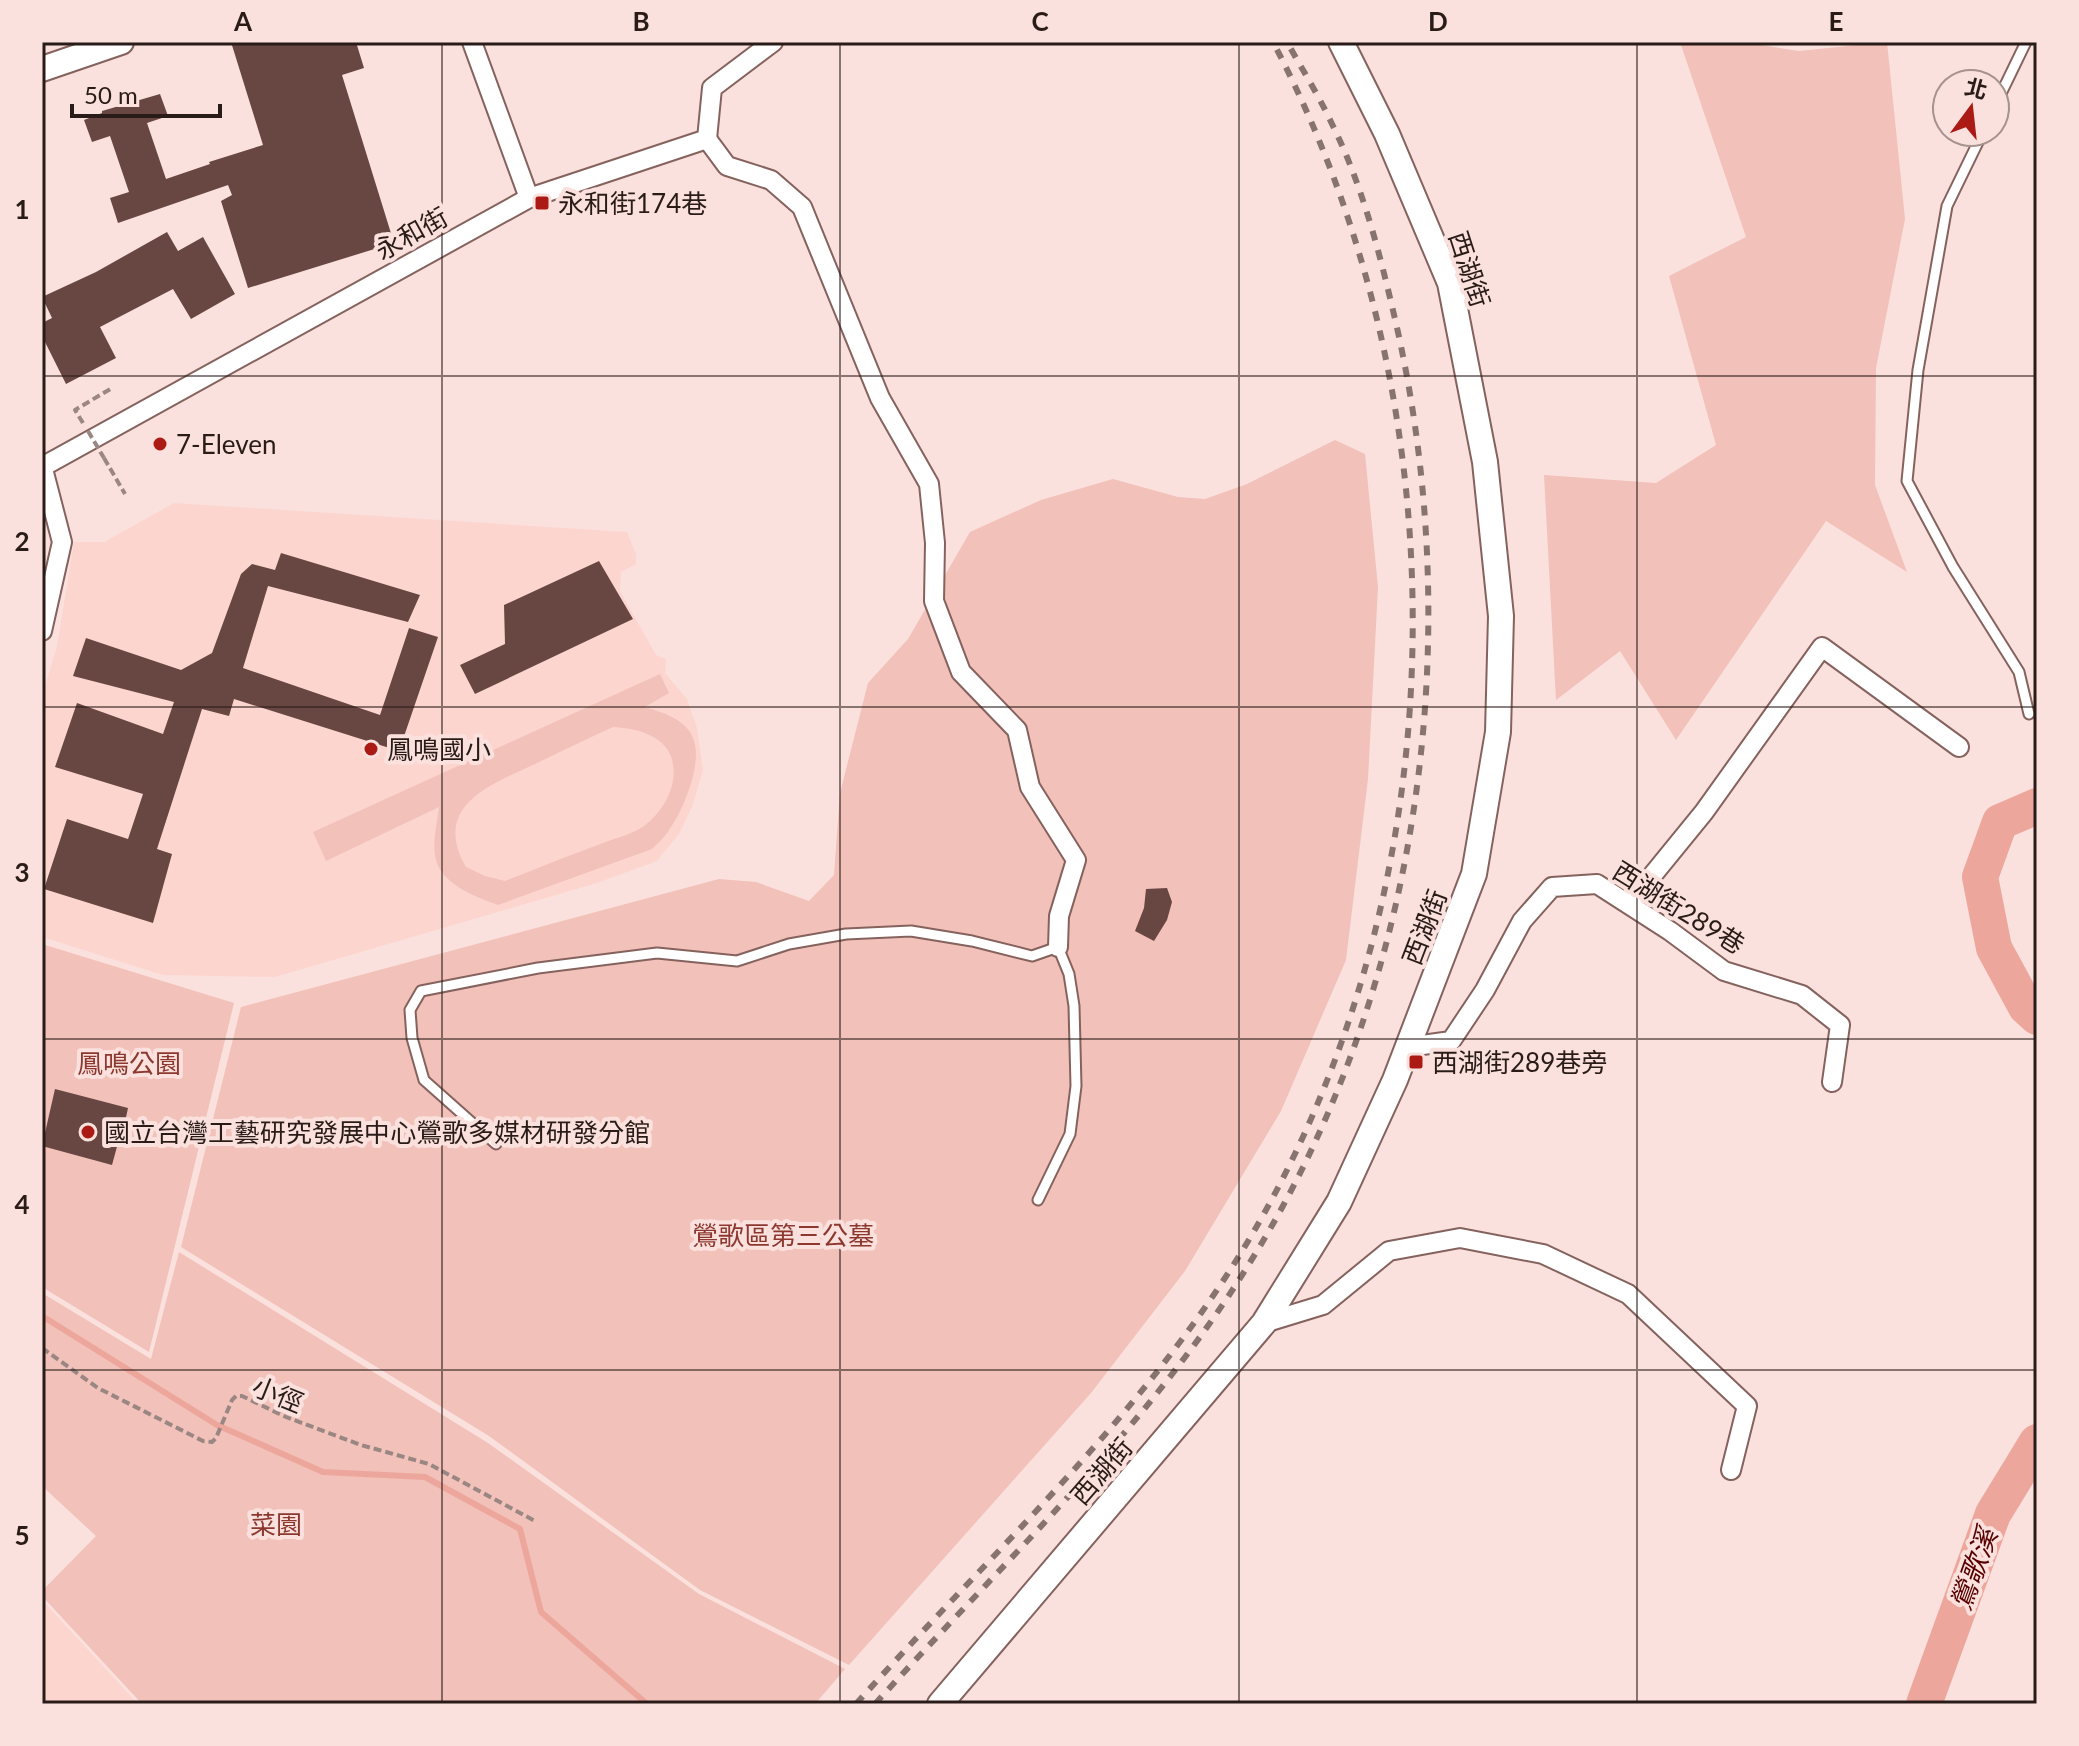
<svg xmlns="http://www.w3.org/2000/svg" width="2079" height="1746" font-family="Lato,'Noto Sans TC',sans-serif">
  <style>
    .built { fill: #fdd5cf }
    .green { fill: #f2c1b9; fill-rule: evenodd }
    .lines { fill: none; stroke-linecap: round; stroke-linejoin: round }
    .stream { stroke: #eda69b; stroke-width: 6 }
    .river { stroke: #eda69b; stroke-width: 36 }
    .building { fill: #684742 }
    .service-casing { stroke: #85625d; stroke-width: 13 }
    .minor-casing { stroke: #85625d; stroke-width: 22 }
    .tertiary-casing { stroke: #85625d; stroke-width: 28 }
    .path { stroke: #9a8683; stroke-width: 4; stroke-dasharray: 8 4; stroke-linecap: butt }
    .service { stroke: #fff; stroke-width: 9 }
    .minor { stroke: #fff; stroke-width: 18 }
    .tertiary { stroke: #fff; stroke-width: 24 }
    .rail { stroke: #877471; stroke-width: 6; stroke-dasharray: 10 10; stroke-linecap: butt }
    .path-bridge { stroke: #9a8683; stroke-width: 4; stroke-dasharray: 8 4; stroke-linecap: butt }
    .grid { fill: none; stroke: #291b18; stroke-width: 2; stroke-opacity: 0.55 }
    .poi-dot { fill: #ab1a14; stroke: #fae1dd; stroke-width: 3 }
    .labels { text-anchor: middle; dominant-baseline: central; stroke-width: 8; stroke-linejoin: round; paint-order: stroke }
    .poi-label { font-size: 26px; fill: #291b18; stroke: #fae1dd; text-anchor: start }
    .street-label { font-size: 26px; fill: #291b18; stroke: #fae1dd }
    .park-label { font-size: 26px; fill: #8c382f; stroke: #fae1dd }
    .water-label { font-size: 28px; font-style: italic; fill: #570101; stroke: #fae1dd }
    .neatline { fill: none; stroke: #291b18; stroke-width: 3 }
    .grid-label { font-size: 26px; text-anchor: middle; font-weight: bold; fill: #291b18 }
  </style>
  <rect width="100%" height="100%" fill="#fae1dd"/>
  <g class="built">
    <path d="M174,503L627,532L636,554V564L621,572L620,591L656,655L666,659L665,673L687,699L697,728L703,770L692,807L679,834L657,861L597,883L275,977L163,975L42,937V696L57,646L74,542H104Z"/>
    <path d="M42,1600L138,1704H42Z"/>
  </g>
  <g class="green">
    <path d="M1680,42H1742L1799,51L1887,42L1905,219L1876,368L1875,485L1907,572L1826,521L1676,740L1620,651L1556,700L1544,475L1656,483L1716,445L1669,276L1746,237Z"/>
    <path d="M1335,440L1365,454L1378,587L1368,779L1346,960L1281,1111L1185,1271L1091,1393L849,1665L700,1590L489,1436L181,1247L241,1007L719,879L756,882L809,901L834,875L840,793L868,683L908,639L970,532L1041,500L1113,479L1178,497L1205,499L1247,484Z"/>
    <path d="M660,674L669,693L645,707C663,713 688,719 694,741C702,765 683,811 669,830C665,837 658,843 652,849L498,905C478,898 444,885 437,863C431,846 437,824 439,807L326,861L313,832ZM613,727C634,728 662,734 671,756C680,782 665,810 644,826C633,834 616,838 603,843C570,855 538,868 505,881L485,876L466,867C431,806 490,785 535,764C561,751 587,739 613,727Z"/>
    <path d="M42,944L234,1003L149,1352L42,1287Z"/>
    <path d="M179,1252L488,1443L699,1594L845,1669L815,1704H142L42,1596V1591L96,1536L42,1486V1293L151,1359Z"/>
  </g>
  <g class="lines">
    <path class="stream" d="M42,1316L217,1425L323,1472L425,1477L520,1529L541,1612L647,1704"/>
    <g class="river">
      <path d="M2037,806L2000,822L1980,877L1994,948L2026,1007L2037,1017"/>
      <path d="M1924,1704L1993,1514L2037,1442"/>
    </g>
  </g>
  <g class="building">
    <path d="M231,42H356L364,68L342,75L394,243L248,288L221,201L232,195L228,185L118,223L110,198L129,192L110,136L92,142L84,120L102,113V111L160,94L168,116L147,123L166,179L210,164L209,162L263,145Z"/>
    <path d="M167,232L178,251L203,237L235,294L191,319L173,289L100,327L116,358L66,384L42,336V323L52,318L42,297L96,272Z"/>
    <path d="M281,553L420,595L408,622L268,586L243,668L380,715L409,628L438,637L399,751L234,699L229,716L202,709L157,849L172,854L153,923L44,889L67,819L128,839L143,794L55,767L77,703L163,734L174,702L73,676L86,638L181,670L212,653L241,574L252,564L275,570Z"/>
    <path d="M599,561L633,619L475,694L460,665L505,644L504,605Z"/>
    <path d="M1167,888L1172,902L1167,920L1154,941L1135,931L1144,908L1146,889Z"/>
    <path d="M55,1089L128,1108L125,1122L133,1124L128,1145L118,1143L112,1165L42,1146Z"/>
  </g>
  <g class="lines">
    <g class="service-casing">
      <g id="service">
        <path d="M1995,106L2026,42"/>
        <path d="M1983,132L1947,206L1918,370L1907,481L1953,567L2019,672L2029,714"/>
        <path d="M496,1144L424,1080L412,1038L410,1010L421,991L538,968L657,953L737,961L789,944L846,934L911,931L972,941L1032,956L1058,947L1069,974L1074,1006L1076,1086L1070,1134L1038,1200"/>
      </g>
    </g>
    <g class="minor-casing">
      <g id="minor">
        <path d="M472,42L529,198"/>
        <path d="M707,139L727,166L771,180L802,207L880,398L929,484L935,543L934,601L961,672L1017,730L1030,787L1076,860L1059,916L1058,947"/>
        <path d="M42,465L62,542L42,631"/>
        <path d="M42,467L529,198L707,139L712,88L773,42"/>
        <path d="M1629,904L1704,812L1822,647L1959,747"/>
        <path d="M1408,1047L1451,1041L1485,990L1522,921L1552,887L1597,884L1670,931L1724,971L1802,995L1840,1025L1832,1082"/>
        <path d="M1264,1323L1323,1305L1389,1251L1460,1238L1543,1254L1628,1294L1747,1406L1731,1470"/>
      </g>
    </g>
    <g class="tertiary-casing">
      <g id="tertiary">
        <path d="M42,69L121,42"/>
        <path d="M940,1704L1264,1323L1339,1202L1395,1080L1474,874L1498,732L1501,616L1485,462L1450,283L1387,134L1341,42"/>
      </g>
    </g>
    <g class="path">
      <path d="M83,423L75,410L112,388"/>
      <path d="M104,458L125,494"/>
      <path d="M42,1348L98,1388L203,1441L212,1442L216,1438L232,1400L236,1396H242L286,1417L361,1445L429,1464L535,1521"/>
    </g>
    <use href="#service" class="service"/>
    <use href="#minor" class="minor"/>
    <use href="#tertiary" class="tertiary"/>
    <g class="rail">
      <path d="M856,1704C980,1565 1120,1437 1223,1281C1460,922 1473,421 1273,42"/>
      <path d="M875,1704C1004,1561 1147,1429 1249,1264C1422,988 1468,634 1395,319C1380,254 1362,184 1332,124C1319,96 1302,69 1287,42"/>
    </g>
    <path class="path-bridge" d="M88,431L104,458"/>
  </g>
  <path class="grid" d="M442,42V1704M840,42V1704M1239,42V1704M1637,42V1704M42,376H2037M42,707H2037M42,1039H2037M42,1370H2037"/>
  <g class="poi-dot">
    <rect x="534" y="195" width="16" height="16" rx="4"/>
    <circle cx="160" cy="444" r="8"/>
    <circle cx="371" cy="749" r="8"/>
    <rect x="1408" y="1054" width="16" height="16" rx="4"/>
    <circle cx="88" cy="1132" r="8"/>
  </g>
  <g class="labels">
    <g class="poi-label">
      <text x="558" y="203">永和街174巷</text>
      <text x="176" y="444">7-Eleven</text>
      <text x="387" y="749">鳳鳴國小</text>
      <text x="1432" y="1062">西湖街289巷旁</text>
      <text x="104" y="1132">國立台灣工藝研究發展中心鶯歌多媒材研發分館</text>
    </g>
    <g class="street-label">
      <text transform="translate(411 233) rotate(-29)">永和街</text>
      <text transform="translate(1470 269) rotate(72)">西湖街</text>
      <text transform="translate(1679 907) rotate(32)">西湖街289巷</text>
      <text transform="translate(1424 927) rotate(-69)">西湖街</text>
      <text transform="translate(278 1394) rotate(22)">小徑</text>
      <text transform="translate(1101 1471) rotate(-49)">西湖街</text>
    </g>
    <g class="park-label">
      <text x="129" y="1063">鳳鳴公園</text>
      <text x="783" y="1235">鶯歌區第三公墓</text>
      <text x="276" y="1524">菜園</text>
    </g>
    <g class="water-label">
      <text transform="translate(1973 1569) rotate(-70)">鶯歌溪</text>
    </g>
  </g>
  <rect width="2079" height="1746" fill="none" stroke="#fae1dd" stroke-width="88"/>
  <g transform="translate(1971 108) rotate(15)"><circle r="38" fill="#fae1dd" stroke="#a6928e" stroke-width="2"/>
  <path d="M0-6L14 30L0 20L-14 30Z" fill="#ab1a14"/>
  <text y="-12" font-size="22" font-weight="bold" text-anchor="middle" fill="#291b18">北</text>
  </g>
  <path d="M72 104v12h148v-12" fill="none" stroke="#291b18" stroke-width="4"/>
  <text x="84" y="104" font-size="24" fill="#291b18" stroke="#fae1dd" stroke-width="6" paint-order="stroke">50 m</text>
  <rect x="44" y="44" width="1991" height="1658" class="neatline"/>
  <g class="grid-label">
    <text x="243" y="31">A</text>
    <text x="641" y="31">B</text>
    <text x="1040" y="31">C</text>
    <text x="1438" y="31">D</text>
    <text x="1836" y="31">E</text>
    <text x="22" y="219">1</text>
    <text x="22" y="551">2</text>
    <text x="22" y="882">3</text>
    <text x="22" y="1214">4</text>
    <text x="22" y="1545">5</text>
  </g>
</svg>
